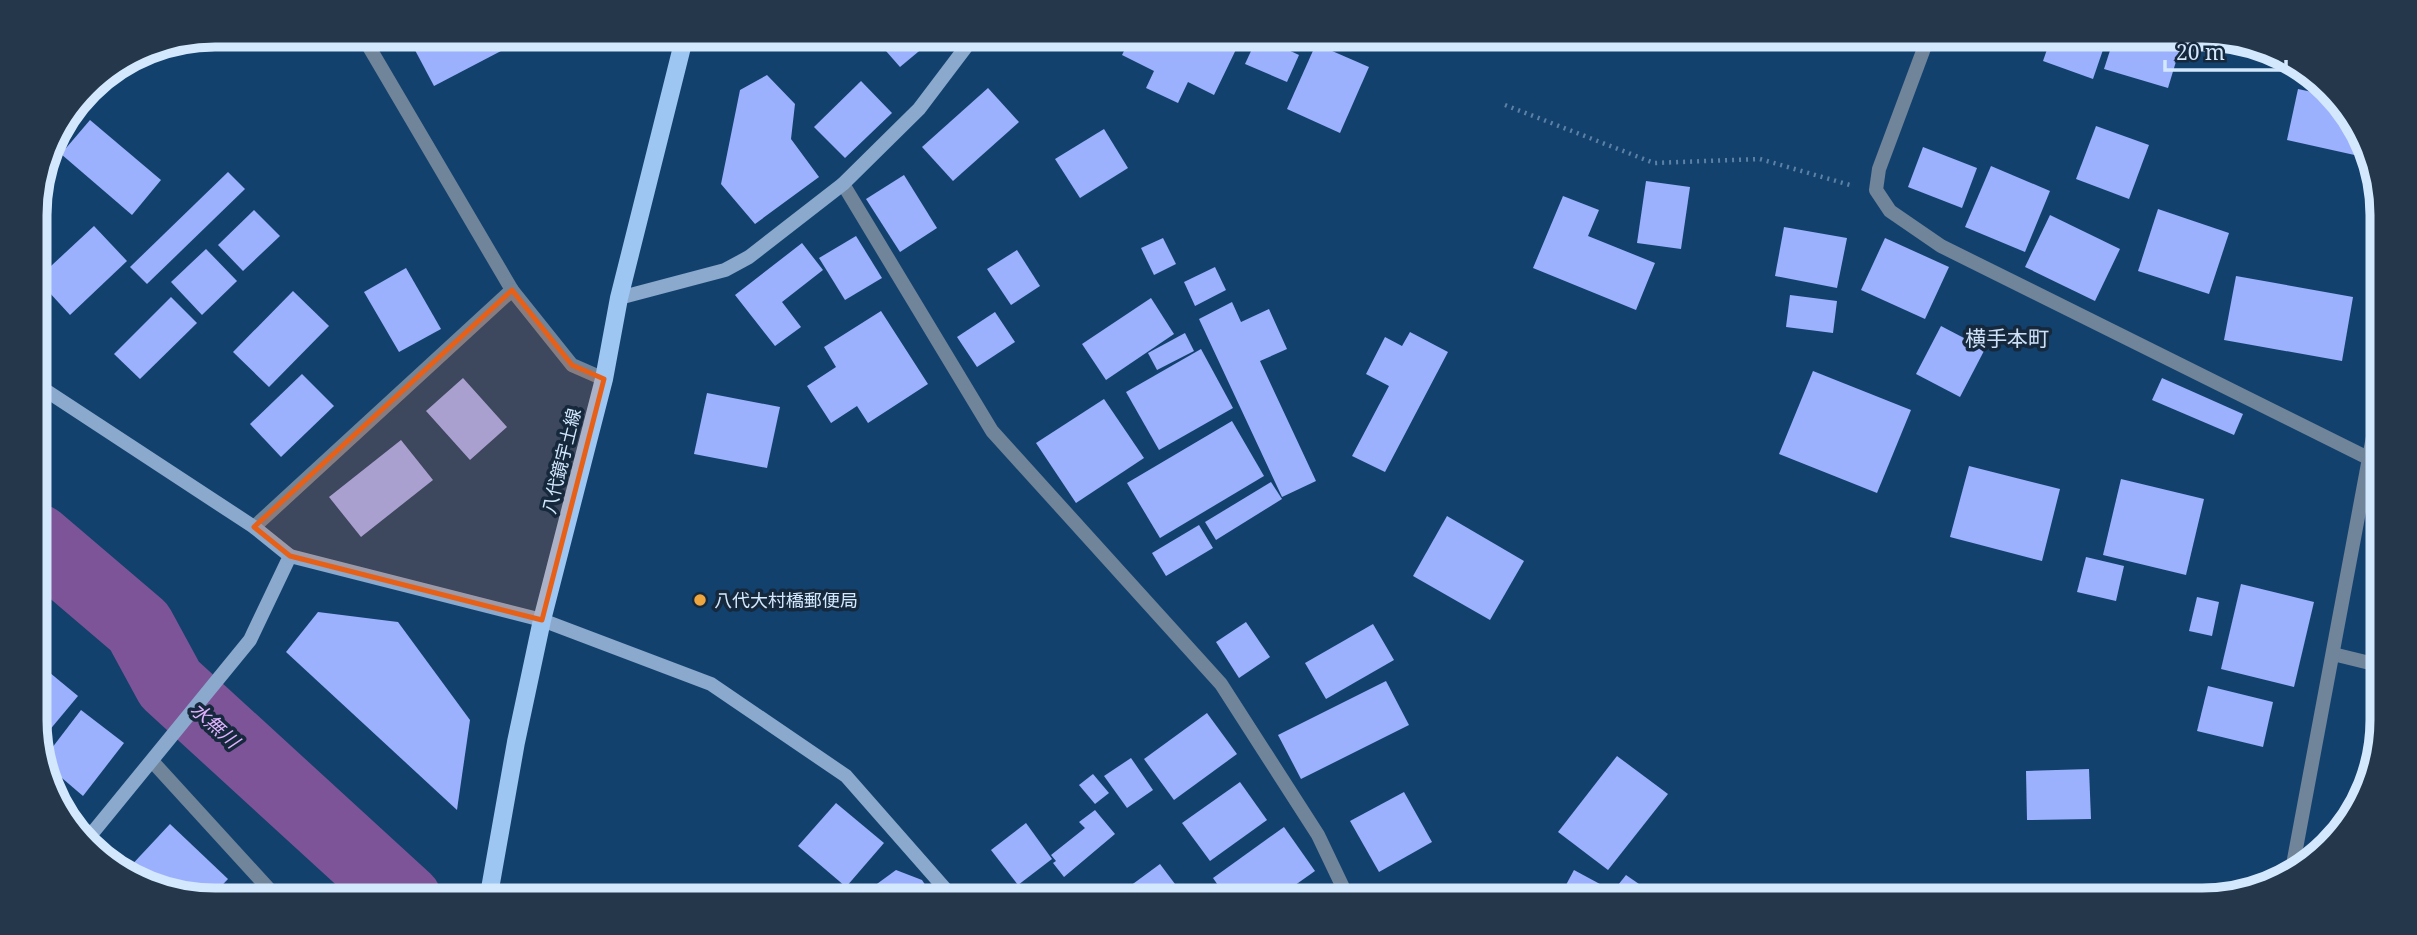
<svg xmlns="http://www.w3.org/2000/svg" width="2417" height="935" font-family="'Noto Serif','Noto Sans JP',serif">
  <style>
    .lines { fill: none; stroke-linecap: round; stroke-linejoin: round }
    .river { stroke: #7d5497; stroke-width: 72 }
    .building { fill: #9bb1fd }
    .path { stroke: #5c81a5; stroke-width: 4.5; stroke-dasharray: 2 5; stroke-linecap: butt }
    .lane { stroke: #70849a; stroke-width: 14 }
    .street { stroke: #70849a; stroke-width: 14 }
    .secondary { stroke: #8aa9cd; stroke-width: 14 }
    .primary { stroke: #9dc6f3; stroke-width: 18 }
    .marked { fill: #e76018; fill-opacity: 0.2; stroke: #e76018; stroke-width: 5; stroke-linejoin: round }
    .poi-dot { fill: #f0a63f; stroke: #15283c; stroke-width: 2.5 }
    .labels { text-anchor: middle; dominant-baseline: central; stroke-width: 7; stroke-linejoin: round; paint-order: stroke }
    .street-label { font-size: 18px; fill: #d3e7fd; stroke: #15283c }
    .poi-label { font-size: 18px; fill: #d3e7fd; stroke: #15283c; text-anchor: start }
    .water-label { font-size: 19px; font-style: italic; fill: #dfb1fd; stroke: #15283c }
    .quarter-label { font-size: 21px; fill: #cde0f6; stroke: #15283c }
    .rim { fill: none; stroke: #d3e7fd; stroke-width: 9 }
  </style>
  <rect width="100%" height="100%" fill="#13416e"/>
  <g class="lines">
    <path class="river" d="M37,540L139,627L170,684L406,900"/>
  </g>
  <g class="building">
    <path d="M407,35H504L501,51L434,86Z"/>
    <path d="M872,35H925L930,42L900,67Z"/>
    <path d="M1132,35H1243L1214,95L1188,82L1178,103L1146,88L1154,71L1122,55Z"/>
    <path d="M2016,35H2043L2040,44Z"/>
    <path d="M2052,35H2098L2107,38L2093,79L2043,61Z"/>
    <path d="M2115,35H2184L2168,88L2104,69Z"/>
    <path d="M1258,36L1299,55L1287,82L1245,64Z"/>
    <path d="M1316,44L1369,67L1340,133L1287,109Z"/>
    <path d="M767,75L795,104L791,139L819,177L755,224L721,184L740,90Z"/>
    <path d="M861,81L892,113L845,158L814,127Z"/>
    <path d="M988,88L1019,122L953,181L922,147Z"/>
    <path d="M2298,89L2331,96L2344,105L2361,146L2359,156L2287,140Z"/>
    <path d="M90,120L161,180L132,215L61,154Z"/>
    <path d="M2096,126L2149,145L2129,199L2076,179Z"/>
    <path d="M1104,129L1128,168L1080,198L1055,159Z"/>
    <path d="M1923,147L1977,168L1962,208L1908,187Z"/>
    <path d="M1991,166L2050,191L2025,252L1965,227Z"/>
    <path d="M228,172L245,189L147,284L130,267Z"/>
    <path d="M904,175L937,228L900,252L866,199Z"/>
    <path d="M1646,181L1690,187L1681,249L1637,243Z"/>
    <path d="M1563,196L1599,210L1588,236L1655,263L1636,310L1533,268Z"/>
    <path d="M2158,209L2229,233L2209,294L2138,271Z"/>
    <path d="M254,210L280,236L243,271L218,245Z"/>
    <path d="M2050,215L2120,249L2095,301L2025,267Z"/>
    <path d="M94,226L127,261L70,315L37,279Z"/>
    <path d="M1784,227L1847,238L1837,288L1775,276Z"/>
    <path d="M856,236L882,278L845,300L819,258Z"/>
    <path d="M1163,238L1176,264L1154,275L1141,248Z"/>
    <path d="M1885,238L1949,267L1925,319L1861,290Z"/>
    <path d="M802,243L823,270L782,302L801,327L775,346L735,295Z"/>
    <path d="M206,249L237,281L202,315L171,282Z"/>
    <path d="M1017,250L1040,286L1011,305L987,269Z"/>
    <path d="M1215,267L1226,290L1195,306L1184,282Z"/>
    <path d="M406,268L441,329L399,352L364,292Z"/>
    <path d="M2236,276L2353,297L2342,361L2224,340Z"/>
    <path d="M293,291L329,326L269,387L233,352Z"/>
    <path d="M1790,295L1837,301L1833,333L1786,327Z"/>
    <path d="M171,297L197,323L140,379L114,354Z"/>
    <path d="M1151,298L1174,334L1106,380L1082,344Z"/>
    <path d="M1232,302L1241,322L1269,309L1287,349L1260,361L1316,481L1282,497L1199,319Z"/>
    <path d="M881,311L928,384L868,423L857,406L831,423L807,386L836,367L824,347Z"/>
    <path d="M995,312L1015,342L977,367L957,337Z"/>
    <path d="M1941,326L1985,349L1960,397L1916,374Z"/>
    <path d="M1410,332L1448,352L1385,472L1352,456L1389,386L1366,374L1385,337L1402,346Z"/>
    <path d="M1185,333L1194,351L1157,370L1148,353Z"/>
    <path d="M1201,349L1233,408L1159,450L1126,392Z"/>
    <path d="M1813,371L1911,410L1877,493L1779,454Z"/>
    <path d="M302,374L334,406L281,457L250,424Z"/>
    <path d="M463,378L507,427L470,460L426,411Z"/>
    <path d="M2162,378L2243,414L2234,435L2152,400Z"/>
    <path d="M707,393L780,407L767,468L694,454Z"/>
    <path d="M1104,399L1144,458L1076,503L1036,443Z"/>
    <path d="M1232,421L1264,476L1160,538L1127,483Z"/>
    <path d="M401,440L433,480L361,537L329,497Z"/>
    <path d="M1969,466L2060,489L2042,561L1950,537Z"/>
    <path d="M2121,479L2204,499L2186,575L2103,555Z"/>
    <path d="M1271,482L1282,499L1216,540L1205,522Z"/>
    <path d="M1447,516L1524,561L1490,620L1413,576Z"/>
    <path d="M1199,525L1213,548L1166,576L1152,553Z"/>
    <path d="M2086,557L2124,566L2116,601L2077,592Z"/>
    <path d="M2241,584L2314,602L2294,687L2221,669Z"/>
    <path d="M2197,597L2219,602L2212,636L2189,631Z"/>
    <path d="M318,612L398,622L470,720L457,810L286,652Z"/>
    <path d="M1246,622L1270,657L1239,678L1216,642Z"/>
    <path d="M1373,624L1394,660L1326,699L1305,663Z"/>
    <path d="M38,663L78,696L38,744Z"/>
    <path d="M1386,681L1409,725L1301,779L1278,735Z"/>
    <path d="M2208,686L2273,702L2263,747L2197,731Z"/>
    <path d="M81,710L124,743L83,796L42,761Z"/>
    <path d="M1207,713L1237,754L1174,800L1144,759Z"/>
    <path d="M1617,756L1668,794L1608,870L1558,832Z"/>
    <path d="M1131,758L1153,790L1127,808L1104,776Z"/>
    <path d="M2089,769L2091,819L2027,820L2026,771Z"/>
    <path d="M1093,774L1109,793L1095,804L1079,785Z"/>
    <path d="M1240,782L1267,820L1210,861L1182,823Z"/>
    <path d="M1404,792L1432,842L1379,872L1350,821Z"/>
    <path d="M836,803L884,843L846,887L798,846Z"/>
    <path d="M1095,810L1115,834L1064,877L1053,863L1056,861L1051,855L1085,828L1079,822Z"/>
    <path d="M1026,823L1052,859L1018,885L991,850Z"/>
    <path d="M170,824L228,879L209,899L157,890L127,870Z"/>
    <path d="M1284,827L1315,871L1274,900H1228L1213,878Z"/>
    <path d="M1160,864L1187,900H1111Z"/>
    <path d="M896,870L922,880L935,900H855Z"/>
    <path d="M1574,870L1611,890L1606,900L1559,898Z"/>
    <path d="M1626,875L1639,884L1627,899L1614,890Z"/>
  </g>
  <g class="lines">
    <path class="path" d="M1505,105L1654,163L1760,159L1850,185"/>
    <path class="lane" d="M2333,654L2382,666"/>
    <g class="street">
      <path d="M362,35L512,290"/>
      <path d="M1929,35L1879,169L1876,190L1890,211L1941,246L2370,459"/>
      <path d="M843,184L992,431L1221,684L1318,835L1349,900"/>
      <path d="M254,527L512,290L572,365L604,379"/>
      <path d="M152,761L279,900"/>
      <path d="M2292,870L2381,394"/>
    </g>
    <g class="secondary">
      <path d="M619,298L725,270L749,257L843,184L919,109L975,35"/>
      <path d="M36,384L254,527L290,556L250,640L85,842"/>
      <path d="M290,556L542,620L711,684L846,776L955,900"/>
    </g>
    <path class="primary" d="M488,900L516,742L542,620L604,379L619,298L685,35"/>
  </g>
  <path class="marked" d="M512,290L572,365L604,379L542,620L290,556L254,527Z"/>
  <circle class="poi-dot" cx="700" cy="600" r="7"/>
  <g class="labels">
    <g class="street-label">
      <text transform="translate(561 461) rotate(-76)">八代鏡宇土線</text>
    </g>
    <g class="poi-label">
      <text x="714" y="600">八代大村橋郵便局</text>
    </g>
    <g class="water-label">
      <text transform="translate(215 725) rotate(42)">水無川</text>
    </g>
    <g class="quarter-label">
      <text x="2007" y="338">横手本町</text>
    </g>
  </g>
  <path d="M0 0H2417V935H0ZM215 47H2202A168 168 0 0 1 2370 215V720A168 168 0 0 1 2202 888H215A168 168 0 0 1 47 720V215A168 168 0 0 1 215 47Z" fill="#24374b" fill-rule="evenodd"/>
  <path class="rim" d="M215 47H2202A168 168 0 0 1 2370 215V720A168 168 0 0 1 2202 888H215A168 168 0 0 1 47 720V215A168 168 0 0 1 215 47Z"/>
  <path d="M2165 60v10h121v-10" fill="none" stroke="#d3e7fd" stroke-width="3.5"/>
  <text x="2176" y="60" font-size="21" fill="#d3e7fd" stroke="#15283c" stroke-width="5" paint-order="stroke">20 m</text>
</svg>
